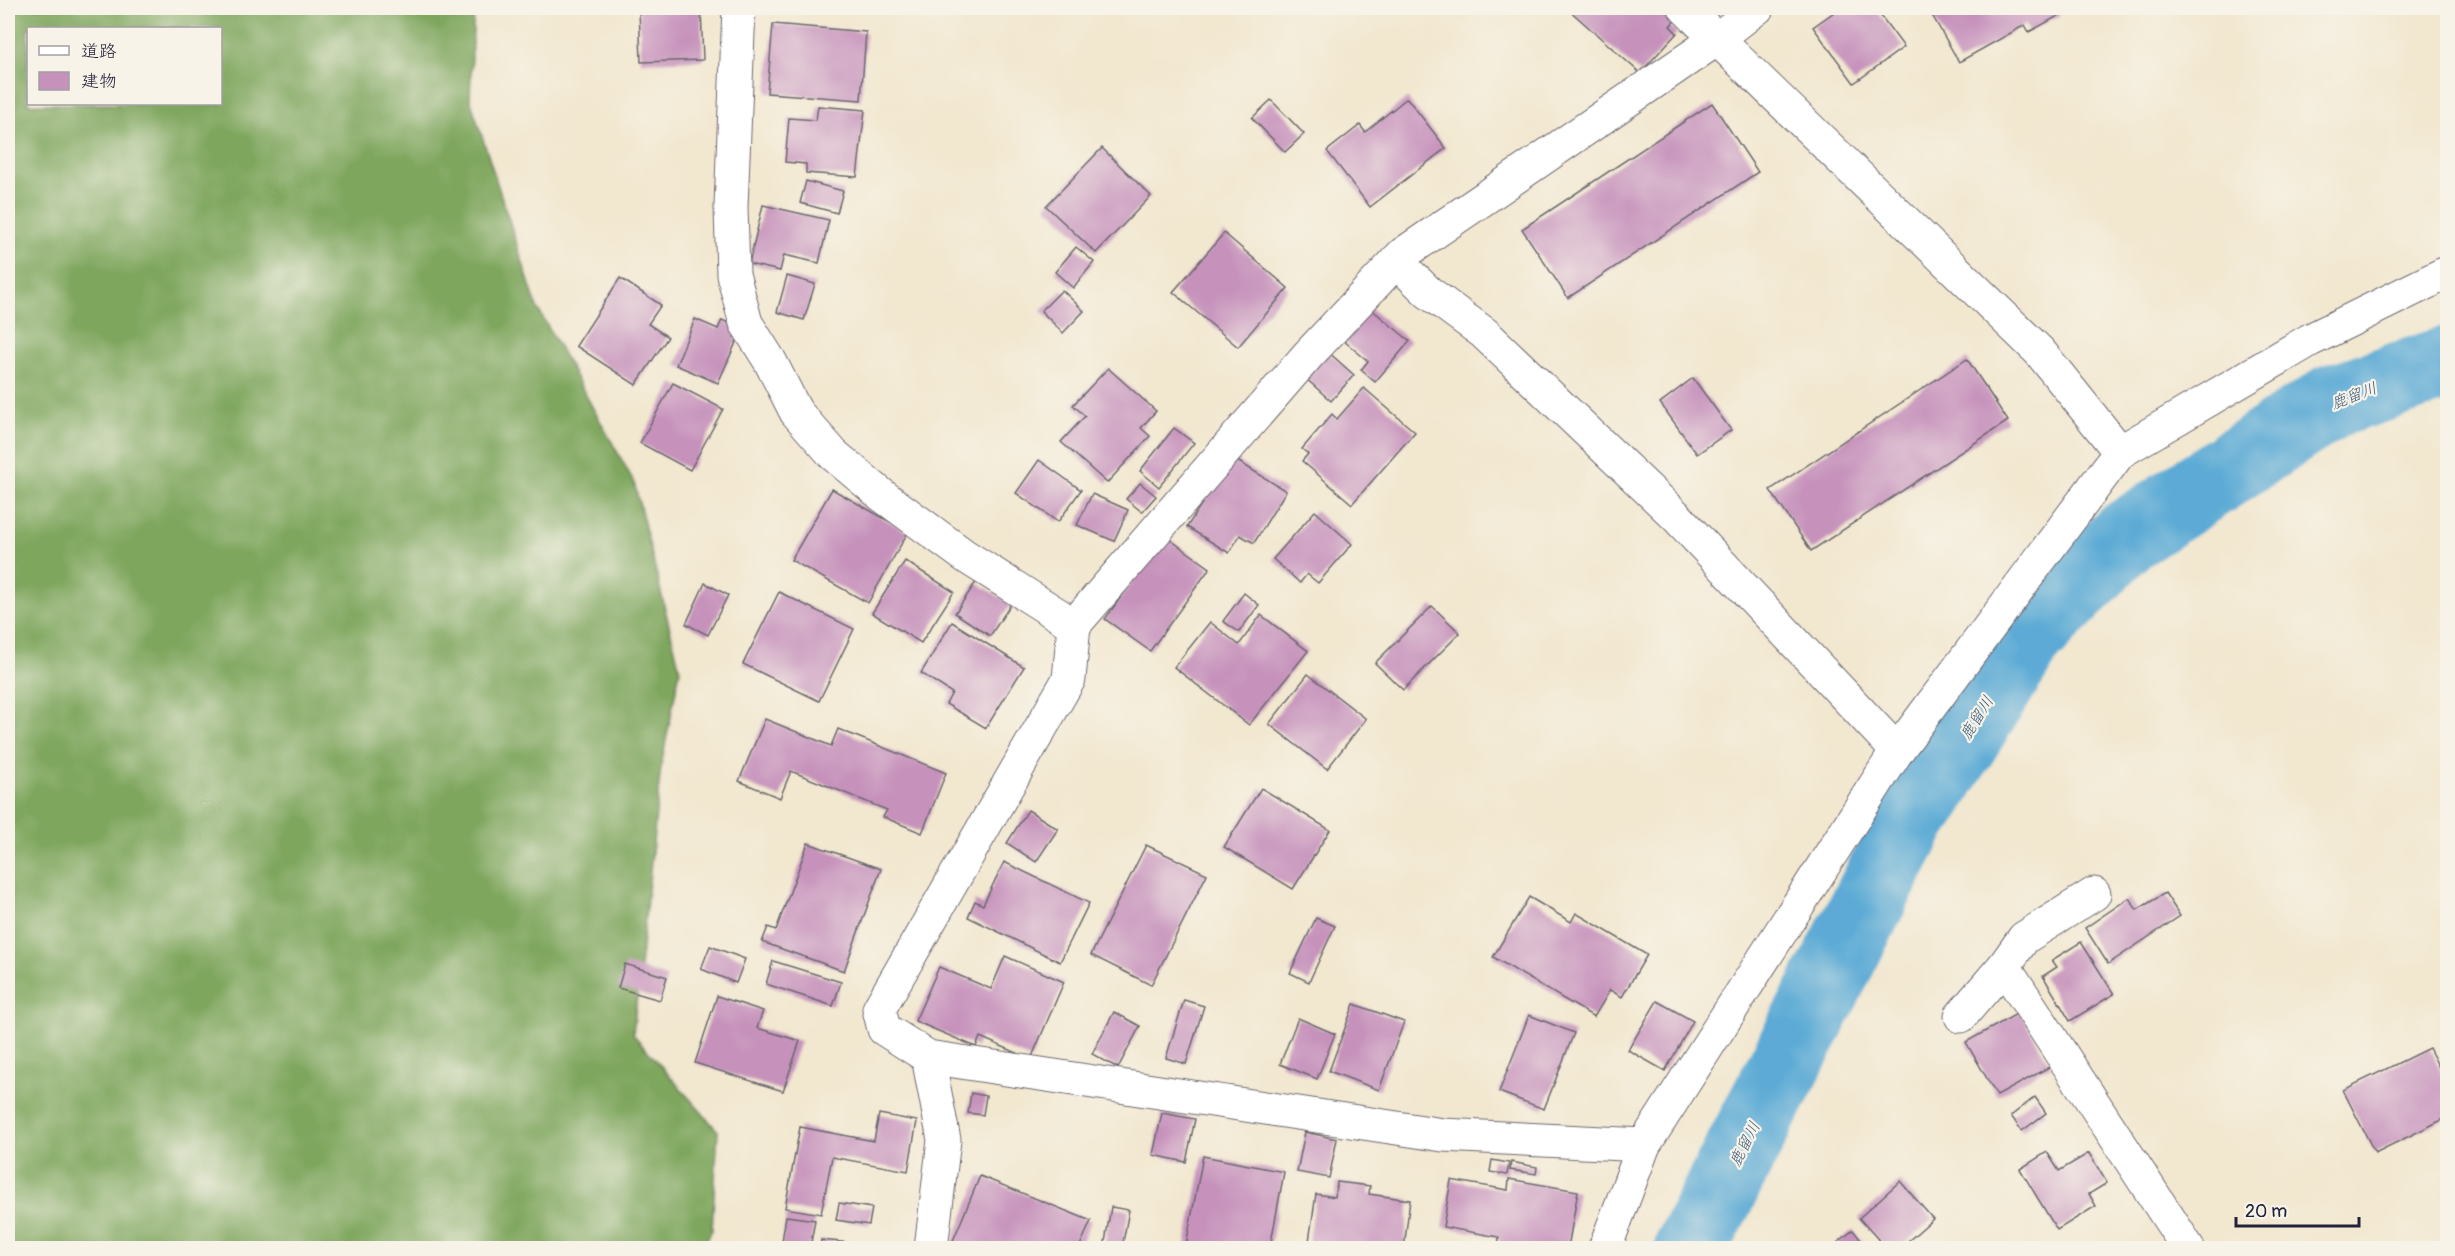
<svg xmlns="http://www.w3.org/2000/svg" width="2455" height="1256" font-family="Pangolin,'Klee One',sans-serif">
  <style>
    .forest { fill: #7ea65d; stroke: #50644c; stroke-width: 1.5; fill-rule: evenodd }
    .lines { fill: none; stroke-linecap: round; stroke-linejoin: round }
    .river { stroke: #5baad5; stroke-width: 74 }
    .building { fill: #c692bc }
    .minor-casing { stroke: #6b676f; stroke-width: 35 }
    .minor { stroke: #fff; stroke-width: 33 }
    .labels { text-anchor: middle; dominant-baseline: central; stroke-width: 4.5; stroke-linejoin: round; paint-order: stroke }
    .water-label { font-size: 16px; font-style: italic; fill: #395879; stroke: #f7f3e8 }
  </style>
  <rect width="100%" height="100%" fill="#f7f3e8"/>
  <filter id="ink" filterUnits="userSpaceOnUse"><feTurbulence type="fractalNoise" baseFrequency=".0167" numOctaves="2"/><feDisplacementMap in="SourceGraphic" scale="12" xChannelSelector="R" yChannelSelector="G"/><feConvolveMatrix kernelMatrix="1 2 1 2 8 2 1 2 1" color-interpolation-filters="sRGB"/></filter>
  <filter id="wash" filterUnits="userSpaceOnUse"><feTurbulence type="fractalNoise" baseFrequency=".008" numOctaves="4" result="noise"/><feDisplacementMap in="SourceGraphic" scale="24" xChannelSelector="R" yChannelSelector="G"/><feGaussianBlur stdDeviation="1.35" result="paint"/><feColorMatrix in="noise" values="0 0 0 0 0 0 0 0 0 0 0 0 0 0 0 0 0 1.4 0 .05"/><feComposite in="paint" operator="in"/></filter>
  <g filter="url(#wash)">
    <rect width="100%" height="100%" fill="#f2e7cf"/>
    <path class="forest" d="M8,8H474L470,99L537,307L634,482L680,670L661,766L633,1034L718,1131L712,1230L702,1248H8ZM28,28H220V104H28Z"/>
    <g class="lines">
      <path class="river" d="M1691,1248L1908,826L2029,636L2124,538L2333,401L2448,363"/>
    </g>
    <g id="blocks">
      <g class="building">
        <path d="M639,8H701L703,60L641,62Z"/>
        <path d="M1567,8H1667L1678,17L1670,26L1677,33L1640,73Z"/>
        <path d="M1840,8H1875L1904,47L1854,83L1813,27Z"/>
        <path d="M1928,8H2056L2060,15L2029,32L2025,25L1959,62Z"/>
        <path d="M773,24L866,32L861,100L767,93Z"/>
        <path d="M1407,98L1446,148L1370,207L1327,151L1360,125L1365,132Z"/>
        <path d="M1271,100L1304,134L1285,152L1252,118Z"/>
        <path d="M1712,103L1758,172L1568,298L1522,229Z"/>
        <path d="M818,106L865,110L857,177L806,173V164L785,162L789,118L816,120Z"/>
        <path d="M1102,148L1151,196L1096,253L1046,206Z"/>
        <path d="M806,181L843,191L837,213L800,203Z"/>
        <path d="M763,205L829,220L819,263L784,255L780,271L749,264Z"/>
        <path d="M1224,233L1288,288L1238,347L1173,292Z"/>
        <path d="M1076,247L1094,262L1073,288L1055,272Z"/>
        <path d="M787,276L815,284L804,320L777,312Z"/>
        <path d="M620,278L661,305L648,324L668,337L636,385L576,346Z"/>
        <path d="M1062,290L1084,311L1063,333L1041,311Z"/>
        <path d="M1365,304L1410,341L1375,382L1361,370L1368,361L1338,336Z"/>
        <path d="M695,319L718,329L722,320L738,327L734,337L738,338L718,383L676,365Z"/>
        <path d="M1326,350L1354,375L1331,401L1303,376Z"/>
        <path d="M1967,359L2008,421L1811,551L1770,490Z"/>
        <path d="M1108,368L1156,411L1141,428L1150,436L1107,483L1061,442L1085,416L1073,405Z"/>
        <path d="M1693,378L1731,430L1697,454L1660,403Z"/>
        <path d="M673,383L723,409L690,470L640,443Z"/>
        <path d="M1364,388L1415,432L1352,504L1302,461L1308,454L1302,449L1332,414L1337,419Z"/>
        <path d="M1174,428L1194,443L1159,487L1140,471Z"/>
        <path d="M1231,457L1286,491L1254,543L1240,535L1229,553L1187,527Z"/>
        <path d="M1039,460L1081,490L1058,522L1016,493Z"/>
        <path d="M1140,483L1156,496L1142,512L1126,499Z"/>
        <path d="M832,489L908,532L868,603L791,560Z"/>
        <path d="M1092,494L1128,510L1114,541L1077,525Z"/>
        <path d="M1315,511L1352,544L1318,583L1307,574L1300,583L1273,559Z"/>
        <path d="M1165,536L1210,568L1150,651L1105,619Z"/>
        <path d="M905,561L954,592L921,643L872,613Z"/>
        <path d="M976,582L1011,604L990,636L955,613Z"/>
        <path d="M705,583L728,595L708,635L686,624Z"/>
        <path d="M779,592L854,629L819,701L743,664Z"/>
        <path d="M1244,593L1259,605L1239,632L1223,621Z"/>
        <path d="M1432,606L1460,633L1403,690L1375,663Z"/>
        <path d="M1261,615L1308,651L1249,725L1174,667L1210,622L1239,645Z"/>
        <path d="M952,622L1024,667L986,728L946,704L952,693L921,673Z"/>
        <path d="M1308,674L1366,719L1327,769L1269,724Z"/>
        <path d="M765,719L831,746L838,729L946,773L922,833L883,817L887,810L791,771L780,798L739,781Z"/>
        <path d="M1261,788L1330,830L1293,889L1224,847Z"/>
        <path d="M1028,810L1058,829L1036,862L1007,843Z"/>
        <path d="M808,843L881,869L844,971L762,942L768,927L776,930Z"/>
        <path d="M1146,845L1207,874L1151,985L1091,955Z"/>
        <path d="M1004,862L1089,903L1060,962L968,917L975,901L983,905Z"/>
        <path d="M2165,893L2180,916L2108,964L2085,928L2129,898L2137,910Z"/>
        <path d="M1529,897L1571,922L1576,913L1647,955L1622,997L1610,990L1594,1017L1493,957Z"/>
        <path d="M1316,918L1335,926L1309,982L1290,973Z"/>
        <path d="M2081,942L2114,994L2070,1021L2043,976L2057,967L2052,960Z"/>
        <path d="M710,946L745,959L736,983L701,969Z"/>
        <path d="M1005,956L1064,982L1031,1059L980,1037L976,1047L915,1021L939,967L991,989Z"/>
        <path d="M773,961L841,982L833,1006L766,984Z"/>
        <path d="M625,964L667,977L660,1000L618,988Z"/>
        <path d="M717,996L763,1011L757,1028L800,1041L783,1091L695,1063Z"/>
        <path d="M1184,1000L1204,1006L1186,1064L1166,1058Z"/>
        <path d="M1657,1001L1693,1021L1665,1071L1628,1050Z"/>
        <path d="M1354,1004L1404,1022L1379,1090L1329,1071Z"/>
        <path d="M1114,1012L1140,1026L1118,1068L1092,1054Z"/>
        <path d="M2020,1012L2051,1066L1997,1096L1966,1042Z"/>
        <path d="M1529,1015L1574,1033L1544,1109L1499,1092Z"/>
        <path d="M1298,1018L1335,1034L1317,1079L1280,1064Z"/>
        <path d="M2429,1048L2448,1085V1117L2375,1153L2343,1090Z"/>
        <path d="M971,1093L986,1096L983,1115L968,1113Z"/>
        <path d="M2035,1097L2046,1113L2022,1131L2011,1116Z"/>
        <path d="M1162,1113L1195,1119L1186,1162L1153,1155Z"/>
        <path d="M879,1114L917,1121L908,1171L832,1157L821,1214L785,1208L800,1127L874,1141Z"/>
        <path d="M1305,1132L1337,1139L1329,1178L1297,1172Z"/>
        <path d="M2047,1152L2059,1171L2089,1153L2107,1183L2089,1194L2096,1206L2057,1230L2020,1169Z"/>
        <path d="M1203,1156L1284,1172L1270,1248H1204L1186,1245Z"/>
        <path d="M1492,1160L1509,1163L1507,1175L1490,1172Z"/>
        <path d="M1511,1162L1537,1167L1536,1174L1510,1170Z"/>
        <path d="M980,1176L1091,1221L1079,1248H950Z"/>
        <path d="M1509,1179L1578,1191L1568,1248H1498L1499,1237L1443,1227L1451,1180L1508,1190Z"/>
        <path d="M1900,1181L1933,1219L1900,1248H1886L1859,1218Z"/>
        <path d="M1337,1182L1370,1186L1369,1194L1410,1200L1404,1248H1308L1316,1194L1335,1197Z"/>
        <path d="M839,1203L872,1208L869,1225L836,1220Z"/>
        <path d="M1111,1207L1129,1210L1122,1248H1104Z"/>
        <path d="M786,1216L815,1220L810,1248H781Z"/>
        <path d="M1853,1230L1867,1248H1842L1837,1243Z"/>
        <path d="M821,1240L861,1244L860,1248H820Z"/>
      </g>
    </g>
  </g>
  <g filter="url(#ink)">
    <use href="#blocks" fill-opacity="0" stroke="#6b676f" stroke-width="1.5"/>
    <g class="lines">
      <g class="minor-casing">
        <g id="minor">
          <path d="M739,8L731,207L733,274L746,323L770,361L796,412L834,455L883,496L965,556L1074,625"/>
          <path d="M1685,8L2040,352L2120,452"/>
          <path d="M1396,261L1428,292L1484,333L1676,516L1897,751"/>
          <path d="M2004,966L2188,1248"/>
          <path d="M1961,1016L2004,966L2024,938L2094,894"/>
          <path d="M928,1057L944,1140L931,1248"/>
          <path d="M1644,1145L1443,1135L928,1057L884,1029L879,1009L1069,679L1074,625L1308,355L1403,254L1717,39L1757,8"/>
          <path d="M1605,1248L1644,1145L1897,751L2120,452L2310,340L2448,272"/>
        </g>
      </g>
      <use href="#minor" class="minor"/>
    </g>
  </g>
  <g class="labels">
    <g class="water-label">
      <text transform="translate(2354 396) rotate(-21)">鹿留川</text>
      <text transform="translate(1977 718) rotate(-58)">鹿留川</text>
      <text transform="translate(1745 1144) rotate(-63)">鹿留川</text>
    </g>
  </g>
  <rect width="2455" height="1256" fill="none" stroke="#f7f3e8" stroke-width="30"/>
  <rect x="27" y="27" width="195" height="78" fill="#f7f3e8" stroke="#a29fa3" stroke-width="1.5"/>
  <rect x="39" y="46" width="30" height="9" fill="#ffffff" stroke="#a29fa3" stroke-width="1.5"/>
  <text x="81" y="57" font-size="18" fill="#22223b">道路</text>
  <rect x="39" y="72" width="30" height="18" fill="#c692bc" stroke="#a29fa3" stroke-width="1.5"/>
  <text x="81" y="87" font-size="18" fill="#22223b">建物</text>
  <path d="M2236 1217v9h123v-9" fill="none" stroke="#22223b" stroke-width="3"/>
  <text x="2245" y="1217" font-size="18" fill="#22223b" stroke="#f7f3e8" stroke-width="4.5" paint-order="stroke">20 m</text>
</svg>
